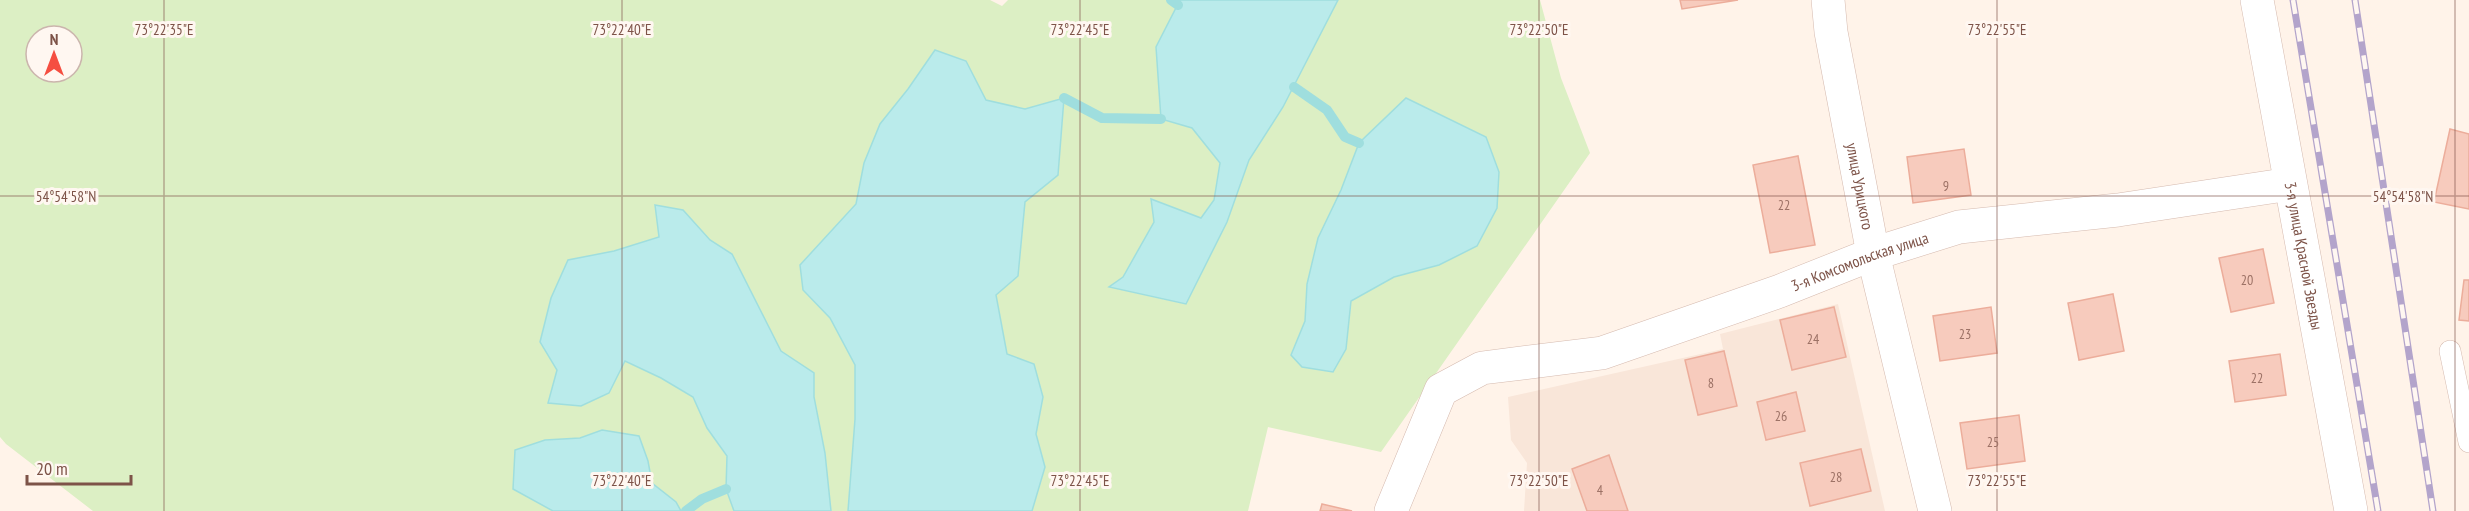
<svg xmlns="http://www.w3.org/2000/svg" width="2469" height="511" font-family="'PT Sans Narrow',sans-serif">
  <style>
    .residential { fill: #f9e6d9 }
    .green { fill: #dcefc4; fill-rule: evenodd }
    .water { fill: #baebeb; stroke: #9fdede; stroke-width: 1.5 }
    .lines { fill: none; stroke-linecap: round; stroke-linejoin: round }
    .stream { stroke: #9fdede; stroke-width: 10 }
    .building { fill: #f7cbbd; stroke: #ecad9b; stroke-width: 1.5 }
    .service-casing { stroke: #d5baaf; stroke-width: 22 }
    .minor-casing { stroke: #d5baaf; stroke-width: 34 }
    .service { stroke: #fff; stroke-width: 21 }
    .minor { stroke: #fff; stroke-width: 33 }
    .rail-casing { stroke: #b3a4cb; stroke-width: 7 }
    .rail { stroke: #fff7f1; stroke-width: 4.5; stroke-dasharray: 14; stroke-linecap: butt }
    .ticks { fill: none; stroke: #7d5348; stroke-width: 1.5; stroke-opacity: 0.45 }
    .labels { text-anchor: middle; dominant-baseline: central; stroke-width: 6; stroke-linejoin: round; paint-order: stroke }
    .number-label { font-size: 14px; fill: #9c7165 }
    .street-label { font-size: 16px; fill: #7d5348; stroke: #fff7f1 }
    .ticks-label { font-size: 15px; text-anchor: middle; fill: #7d5348; stroke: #fff7f1; stroke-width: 6; stroke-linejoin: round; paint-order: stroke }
  </style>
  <rect width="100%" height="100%" fill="#fff3e9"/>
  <path class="residential" d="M1838,304L1885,511H1524L1527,463L1511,440L1508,397L1723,349L1720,334Z"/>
  <path class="green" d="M0,0H990L1002,6L1008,0H1180L1167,28L1192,128L1220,163L1214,200L1202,218L1154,222L1123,277L1109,287L1185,304L1227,222L1249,160L1283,106L1338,0H1540L1561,78L1590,153L1381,452L1268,427L1248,511H1032L1045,467L1036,434L1043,397L1007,355L996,294L1021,229L1025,202L1058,175L1064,99L1025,109L985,100L966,61L935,50L908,89L864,163L856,204L800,265L803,290L830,318L855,365V419L848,511H831L825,453L814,397V373L781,351L732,254L710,240L683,210L655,206L660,237L614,251L568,260L557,370L548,403L625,361L661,378L693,397L707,428L727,457L726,489L734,511H681L676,502L652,483L648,461L602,430L580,438L545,440L543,505L553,511H93L6,444L0,437ZM36,36H72V72H36ZM1406,99L1499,172L1497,208L1477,246L1439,265L1394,277L1351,301L1346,349L1291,355L1305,321L1341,190L1359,143Z"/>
  <g class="water">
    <path d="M1180,0H1338L1283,107L1249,160L1227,222L1186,304L1109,287L1123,277L1154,222L1151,199L1201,218L1214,200L1220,163L1192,128L1161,119L1156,47Z"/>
    <path d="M935,50L966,61L986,100L1025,109L1064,98L1058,175L1025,202L1018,276L996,295L1007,354L1034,364L1043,397L1036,434L1045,467L1032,511H848L855,419V365L830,318L803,290L800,265L856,204L864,163L880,124L908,89Z"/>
    <path d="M1406,98L1486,137L1499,172L1497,208L1477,246L1439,265L1394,277L1351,301L1346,349L1333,372L1302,367L1291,355L1305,321L1307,284L1318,238L1341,190L1359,143Z"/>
    <path d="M655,205L683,210L710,240L732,254L781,351L814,373V397L825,453L831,511H734L726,489L727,456L707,428L693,397L661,378L625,361L609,393L581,406L548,403L557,370L540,342L551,298L568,260L614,251L659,237Z"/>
    <path d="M602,430L639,436L648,461L652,483L676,502L681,511H553L513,489L515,450L545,440L580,438Z"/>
  </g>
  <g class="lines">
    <g class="stream">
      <path d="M1171,0L1178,5"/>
      <path d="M1294,87L1327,110L1345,137L1359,143"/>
      <path d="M1064,98L1102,118L1161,119"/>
      <path d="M686,511L702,499L726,489"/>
    </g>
  </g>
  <g class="building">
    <path d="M1680,0H1738L1682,9Z"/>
    <path d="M2450,129L2469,134V209L2434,202Z"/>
    <path d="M1964,149L1971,195L1913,203L1907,157Z"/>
    <path d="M1798,156L1815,245L1770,253L1753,165Z"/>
    <path d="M2263,249L2274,303L2231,312L2219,258Z"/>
    <path d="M2464,280H2469V321L2459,320Z"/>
    <path d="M2113,294L2124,351L2079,360L2068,303Z"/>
    <path d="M1834,307L1846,357L1792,370L1780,320Z"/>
    <path d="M1991,307L1997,353L1940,361L1933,316Z"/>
    <path d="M1724,351L1737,406L1698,415L1685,360Z"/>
    <path d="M2280,354L2286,395L2235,402L2229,361Z"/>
    <path d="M1796,392L1805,431L1766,440L1757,402Z"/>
    <path d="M2019,415L2025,461L1967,469L1960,423Z"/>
    <path d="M1861,449L1871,491L1810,506L1800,463Z"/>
    <path d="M1609,455L1628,511H1587L1572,469Z"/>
    <path d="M1322,504L1352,511H1320Z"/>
  </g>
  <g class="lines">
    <g class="service-casing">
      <path id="service" d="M2450,351L2469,442"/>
    </g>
    <g class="minor-casing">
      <g id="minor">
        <path id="s1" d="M1828,0L1831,32L1873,254L1935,511"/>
        <path id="s2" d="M2257,0L2351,511"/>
        <path id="s3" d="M1391,511L1441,390L1482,368L1602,353L1780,291L1873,254L1959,227L2118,210L2290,184"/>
      </g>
    </g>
    <use href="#service" class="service"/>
    <use href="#minor" class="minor"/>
    <g class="rail-casing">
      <g id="rail">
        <path d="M2293,0L2378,511"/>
        <path d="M2355,0L2433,511"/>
      </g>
    </g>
    <use href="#rail" class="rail"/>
  </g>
  <path class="ticks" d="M164,0V511M622,0V511M1080,0V511M1539,0V511M1997,0V511M2455,0V511M0,196H2469"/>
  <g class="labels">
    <g class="number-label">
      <text x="1946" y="186">9</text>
      <text x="1784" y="205">22</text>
      <text x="2247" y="280">20</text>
      <text x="1965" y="334">23</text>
      <text x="1813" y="339">24</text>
      <text x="2257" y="378">22</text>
      <text x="1711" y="383">8</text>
      <text x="1781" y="416">26</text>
      <text x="1993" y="442">25</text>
      <text x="1836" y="477">28</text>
      <text x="1600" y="490">4</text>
    </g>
    <g class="street-label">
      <text stroke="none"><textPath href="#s1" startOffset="189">улица Урицкого</textPath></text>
      <text stroke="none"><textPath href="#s2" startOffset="260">3-я улица Красной Звезды</textPath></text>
      <text stroke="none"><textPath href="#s3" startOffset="572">3-я Комсомольская улица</textPath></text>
    </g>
  </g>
  <g class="ticks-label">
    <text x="164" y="35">73°22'35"E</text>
    <text x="622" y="35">73°22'40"E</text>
    <text x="1080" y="35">73°22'45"E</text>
    <text x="1539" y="35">73°22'50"E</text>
    <text x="1997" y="35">73°22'55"E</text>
    <text x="66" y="202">54°54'58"N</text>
    <text x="2403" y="202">54°54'58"N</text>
    <text x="622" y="486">73°22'40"E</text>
    <text x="1080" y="486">73°22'45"E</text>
    <text x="1539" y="486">73°22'50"E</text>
    <text x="1997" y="486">73°22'55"E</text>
  </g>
  <g transform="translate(54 54)"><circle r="28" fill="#fff7f1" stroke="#cbb5ad" stroke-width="1.5"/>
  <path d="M0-4.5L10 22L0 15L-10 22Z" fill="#f54e41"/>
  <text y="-9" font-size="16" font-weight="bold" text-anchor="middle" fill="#7d5348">N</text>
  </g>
  <path d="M27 475v9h104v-9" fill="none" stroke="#7d5348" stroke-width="3"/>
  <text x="36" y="475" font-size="18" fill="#7d5348" stroke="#fff7f1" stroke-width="4.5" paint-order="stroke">20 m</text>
</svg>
